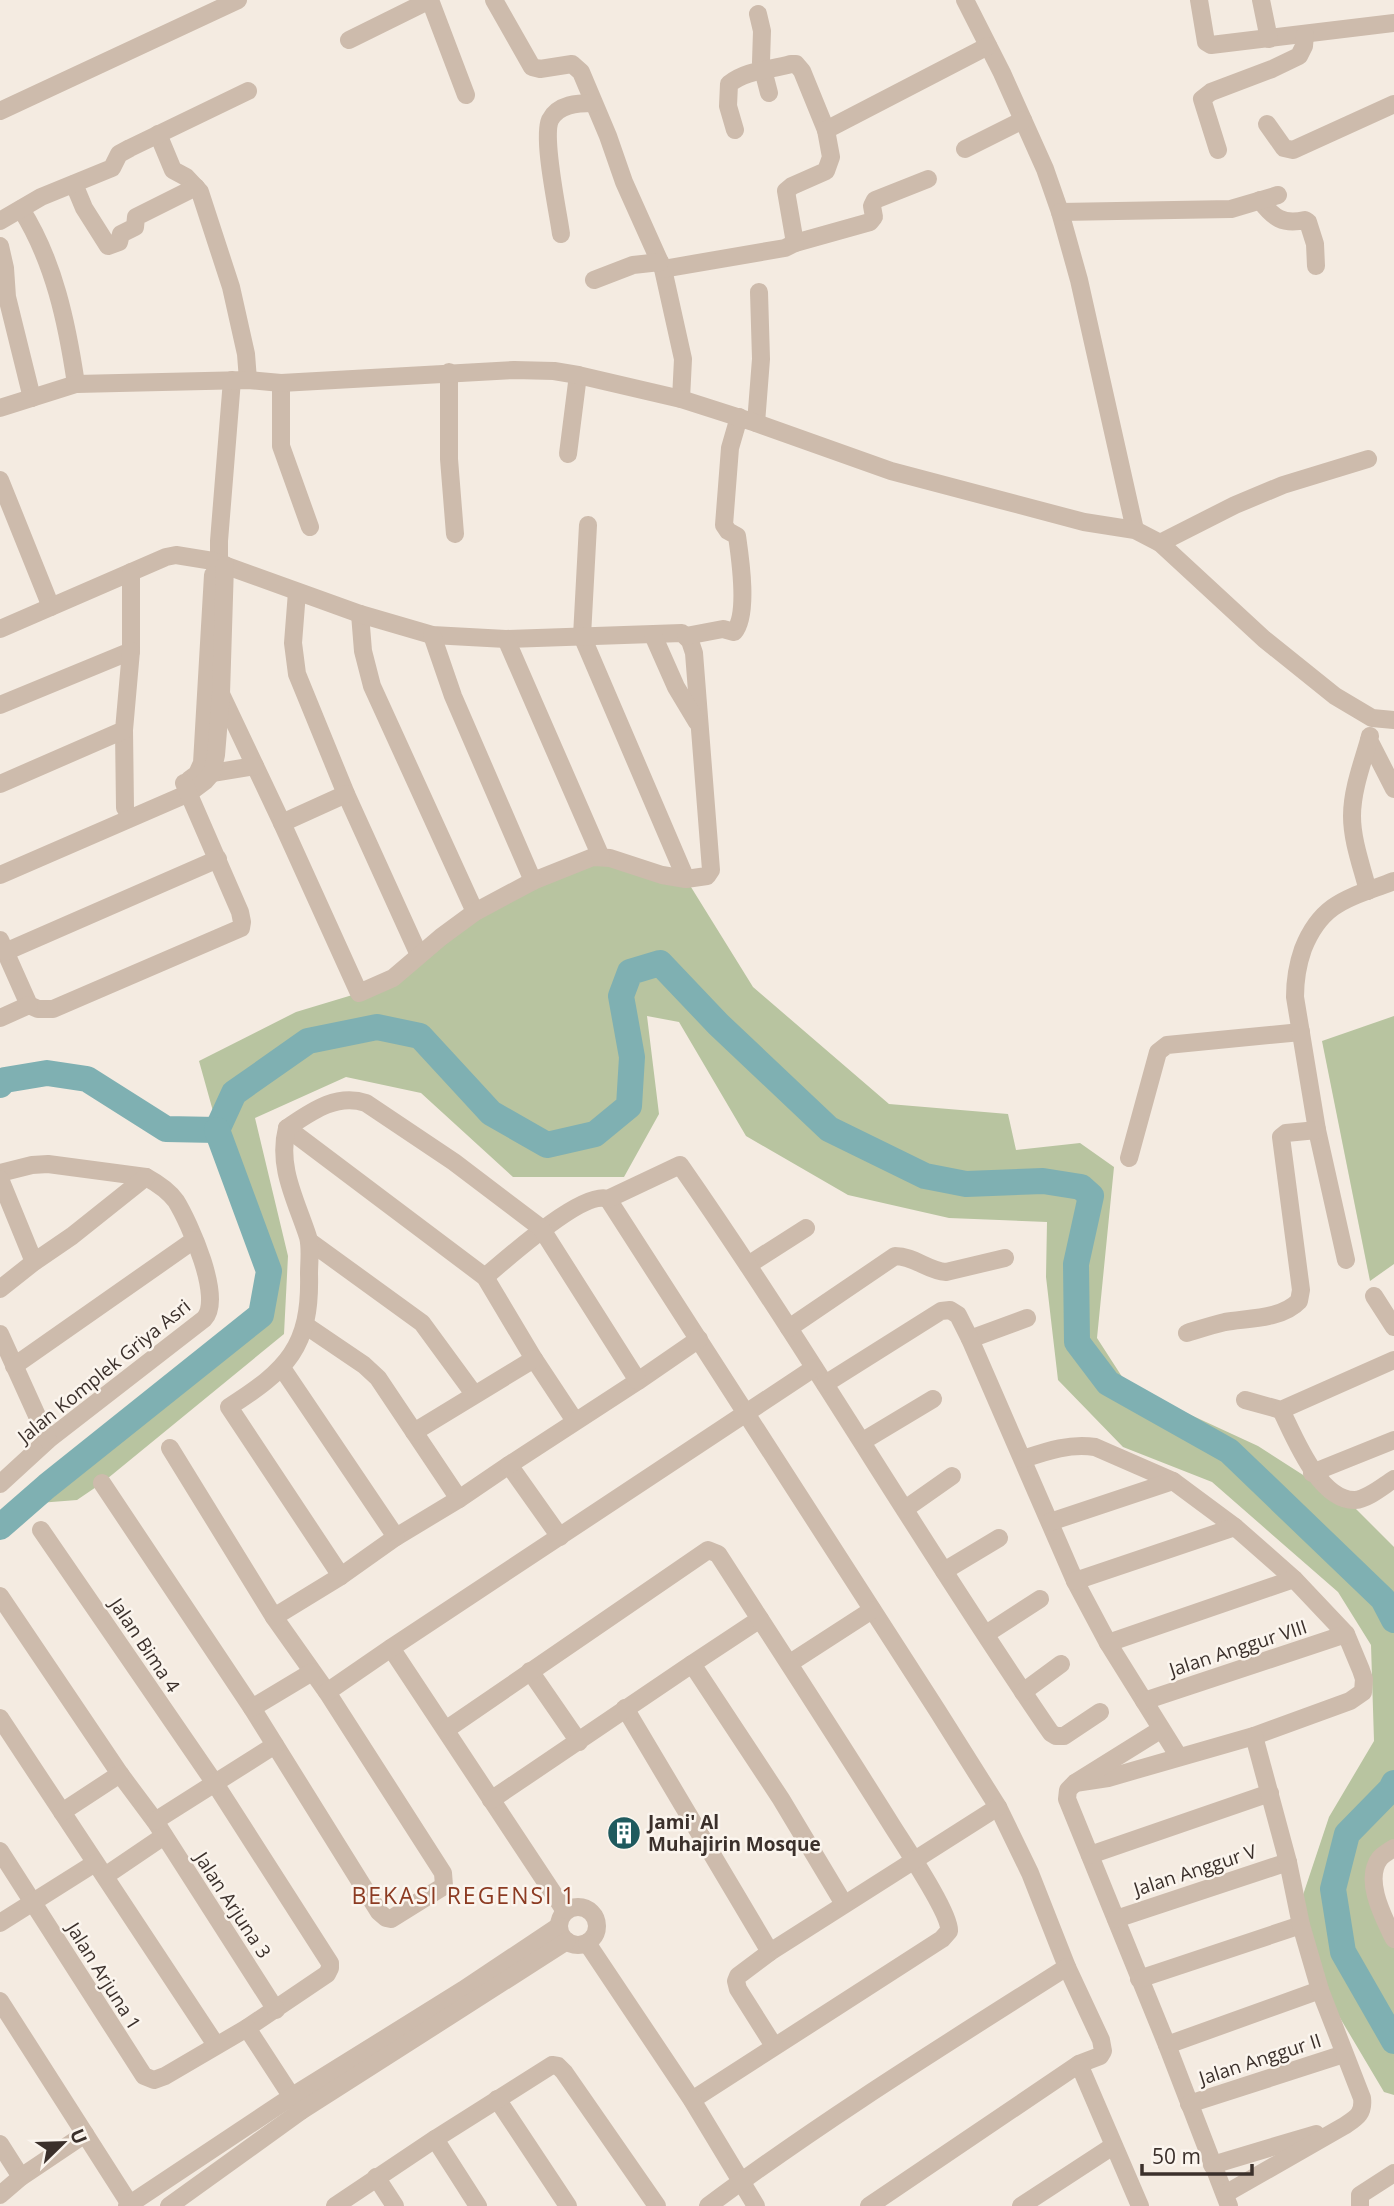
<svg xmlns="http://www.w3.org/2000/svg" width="1394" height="2206" font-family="'Open Sans',sans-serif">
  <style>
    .green { fill: #b8c4a0 }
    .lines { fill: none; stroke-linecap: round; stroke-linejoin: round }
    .river { stroke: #7fb0b2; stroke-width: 26 }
    .minor { stroke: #cdbbac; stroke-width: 18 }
    .tertiary { stroke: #cdbbac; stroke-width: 18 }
    .labels { text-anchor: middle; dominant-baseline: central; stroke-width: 5; stroke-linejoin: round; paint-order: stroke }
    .street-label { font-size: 19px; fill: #3b302b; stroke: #fbf5ee }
    .poi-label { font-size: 19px; font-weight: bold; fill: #3b302b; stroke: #fbf5ee; text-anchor: start }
    .quarter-label { font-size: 23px; letter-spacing: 2px; fill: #8c3b22; stroke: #fbf5ee }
  </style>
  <rect width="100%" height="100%" fill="#f4ebe1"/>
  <g class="green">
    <path d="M582,861L686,879L753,987L889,1104L1008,1114L1016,1150L1080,1143L1114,1167L1097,1338L1128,1386L1258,1446L1356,1509L1394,1547V1849L1376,1867L1394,1940V2095L1384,2092L1324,1991L1301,1901L1329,1817L1374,1741L1371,1645L1338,1592L1212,1482L1123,1447L1058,1380L1046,1277L1047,1222L949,1218L848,1195L746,1136L679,1022L647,1016L659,1114L624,1177H513L421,1093L346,1077L255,1118L288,1256L284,1334L102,1483L77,1500L26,1504L261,1315L269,1271L240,1208L199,1061L296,1012L359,993L440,937Z"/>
    <path d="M1394,1016V1264L1370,1281L1322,1041Z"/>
  </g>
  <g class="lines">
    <g class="river">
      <path d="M0,1085L5,1080L47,1073L87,1079L166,1129L217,1130L234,1093L308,1041L377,1027L420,1036L491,1113L547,1145L595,1134L629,1106L632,1057L621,996L630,972L660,963L718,1024L829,1129L925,1176L966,1184L1043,1181L1081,1187L1091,1196L1076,1264L1077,1342L1108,1383L1229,1451L1383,1599L1394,1620"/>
      <path d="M0,1527L47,1486L261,1315L269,1271L217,1130"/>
      <path d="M1394,1783L1391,1789L1347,1834L1333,1889L1343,1952L1394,2041"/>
    </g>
    <g class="minor">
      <path d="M494,0L532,67L540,69L572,64L581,72L608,136L624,182L663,269L683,359L681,399"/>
      <path d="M965,0L1002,73L1045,169L1060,212L1079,280L1135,530"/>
      <path d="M1199,0L1206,42L1211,45L1394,23"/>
      <path d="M1261,0L1269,39"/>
      <path d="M758,14L762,31L761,62L769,93"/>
      <path d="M349,40L430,0L466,95"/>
      <path d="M0,111L238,0"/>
      <path d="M1267,124L1284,148L1293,150L1394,104"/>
      <path d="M735,130L728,106L729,84C746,70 770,70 791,64H796L802,71L826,130"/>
      <path d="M158,134L173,170L186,177L200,192L231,287L246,354L248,380"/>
      <path d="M965,149L1023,120"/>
      <path d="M1218,150L1202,99L1211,92L1272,69L1299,56L1304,46L1305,35"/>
      <path d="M74,184L84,208L108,246L119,242L121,234L135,227L136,217L196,187"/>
      <path d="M1260,200C1273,218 1283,225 1305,220L1308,222L1315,244L1316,266"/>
      <path d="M21,209C54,261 67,323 76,384"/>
      <path d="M1060,212L1231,209L1278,195"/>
      <path d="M0,221L41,197L112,168L119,154L130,148L248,91"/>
      <path d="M561,234C558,211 542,139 550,120C558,104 578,103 593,103"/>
      <path d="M795,243L870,222L874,217L872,206L875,200L928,179"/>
      <path d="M0,246L5,268L7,297L32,398"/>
      <path d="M663,269L785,248L795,243L786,191L792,186L826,171L831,157L826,130L988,46"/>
      <path d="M594,280L633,265L660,262"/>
      <path d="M449,372V459L455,534"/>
      <path d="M281,383V446L310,527"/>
      <path d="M756,423L761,359L759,292"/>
      <path d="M568,454L578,375"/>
      <path d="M0,480L51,607"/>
      <path d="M588,525L582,636L686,879"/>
      <path d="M1160,543L1235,505L1283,485L1368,459"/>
      <path d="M219,563V541L232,380"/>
      <path d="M297,592L293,643L297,674L346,794L419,955"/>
      <path d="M360,614L363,651L372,686L475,912"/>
      <path d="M0,629L166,557L176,555L213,561L360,614L432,635L506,639L682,633L690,641L694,653L711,870L707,876L686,879L662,875L610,858L593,857L533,881L475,912L441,937L393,978L359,993L282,823L221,694"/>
      <path d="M432,635L453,696L533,881"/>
      <path d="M653,635L676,687L697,722"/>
      <path d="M686,636L723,629L734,632C749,615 740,557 737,536L728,531L724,525L730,448L739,417"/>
      <path d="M506,639L601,857"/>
      <path d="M0,705L131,651V572"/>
      <path d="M124,730L125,808"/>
      <path d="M1370,736L1369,740L1394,789"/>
      <path d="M212,773L255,766"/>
      <path d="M189,780L197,774L202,763L213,575"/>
      <path d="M0,784L124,730L131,651"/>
      <path d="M282,823L346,794"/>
      <path d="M0,875L189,793L205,781L212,773L216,755L221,694L225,565"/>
      <path d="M1368,891C1362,867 1352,841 1352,816C1352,791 1362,764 1369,740"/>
      <path d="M0,940L29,1005L38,1009H53L241,928L242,922L240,912L184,783"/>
      <path d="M5,952L218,859"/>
      <path d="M0,1018L29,1005"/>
      <path d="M287,1128L485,1277L534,1359L575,1421"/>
      <path d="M1129,1158L1158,1052L1167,1045L1301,1032"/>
      <path d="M0,1173L32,1165L48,1164L146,1177C157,1183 168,1190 176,1201C189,1222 224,1299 204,1319L48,1440L0,1484"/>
      <path d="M0,1179L34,1262"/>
      <path d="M608,1199L937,1710L998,1807L1030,1873L1067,1967L1101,2040L1103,2051L1100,2056L1079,2064L869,2206"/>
      <path d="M309,1241L422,1323L474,1394"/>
      <path d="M1346,1260L1317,1130L1295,997C1295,979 1297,966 1303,949C1322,901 1350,898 1394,881"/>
      <path d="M748,1265L806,1228"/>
      <path d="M485,1277C505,1260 584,1189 608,1199L680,1165C809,1350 923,1547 1051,1733L1056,1736H1064L1100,1712"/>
      <path d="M0,1289L34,1262L72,1236L146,1177"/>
      <path d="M1374,1296L1394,1327"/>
      <path d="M305,1325L364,1365L378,1378L459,1499"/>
      <path d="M789,1328L895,1256C914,1256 928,1271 946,1272L1005,1258"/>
      <path d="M1187,1333C1200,1329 1212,1325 1225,1322C1249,1318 1282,1319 1299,1301L1301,1290L1281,1137L1286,1133L1317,1130"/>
      <path d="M0,1334L48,1440"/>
      <path d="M970,1339L1027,1318"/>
      <path d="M14,1366L194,1240"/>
      <path d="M282,1368L396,1537L459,1499L509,1465L560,1537"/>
      <path d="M825,1384L941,1311L950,1310L958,1315L970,1339L1075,1581L1108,1643L1179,1757"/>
      <path d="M1245,1400L1281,1410L1394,1360"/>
      <path d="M1281,1410C1294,1436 1319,1501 1355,1500C1368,1499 1383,1486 1394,1479"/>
      <path d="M414,1432L534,1359"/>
      <path d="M863,1441L933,1399"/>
      <path d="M1023,1459C1047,1451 1070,1443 1095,1447L1173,1481L1235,1527L1294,1579L1346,1634L1361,1670L1364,1679L1363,1692L1350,1701L1254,1736L1108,1778L1075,1783"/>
      <path d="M509,1465L638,1381L699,1339"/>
      <path d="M1312,1473L1394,1440"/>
      <path d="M102,1483L252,1708L379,1912L386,1918L391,1919L444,1886L443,1873L327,1692L274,1617L170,1448"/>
      <path d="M905,1509L952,1476"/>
      <path d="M1050,1522L1173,1481"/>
      <path d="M41,1530L214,1782L330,1963V1968L327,1974L247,2028"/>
      <path d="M944,1571L999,1538"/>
      <path d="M341,1576L229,1407C287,1370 311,1347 309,1274C309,1262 311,1248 308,1237C296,1200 277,1167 287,1128C311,1112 336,1093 366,1103L454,1162L541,1228L638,1381"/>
      <path d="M1075,1581L1235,1527"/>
      <path d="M0,1596L120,1774L155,1821L276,2010"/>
      <path d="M274,1617L341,1576L396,1537"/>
      <path d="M986,1634L1040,1599"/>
      <path d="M1108,1643L1294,1579"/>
      <path d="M391,1648L565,1911"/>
      <path d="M790,1663L872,1610"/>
      <path d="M692,1664L760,1619"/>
      <path d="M530,1671L579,1742"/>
      <path d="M327,1692L391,1648L814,1368"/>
      <path d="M1023,1692L1061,1664"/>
      <path d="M1144,1701L1346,1634"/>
      <path d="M252,1708L312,1672"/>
      <path d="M625,1708L770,1952"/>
      <path d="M0,1718L216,2045"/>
      <path d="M447,1729L708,1550L718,1554C776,1644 834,1733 891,1824C902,1842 951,1914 949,1931L942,1939L692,2100"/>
      <path d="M1160,1730L1075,1783L1068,1790L1067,1799L1167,2045L1229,2206"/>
      <path d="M491,1800L692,1664L781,1799L844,1904"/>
      <path d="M62,1812L120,1774"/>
      <path d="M155,1821L275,1745"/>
      <path d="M1394,1848C1389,1851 1384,1854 1380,1858C1363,1880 1384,1918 1394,1939"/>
      <path d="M0,1851L144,2076L154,2080L165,2076L247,2028L301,2111"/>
      <path d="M1090,1855L1270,1793"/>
      <path d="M105,1876L164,1836"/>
      <circle cx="578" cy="1926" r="19"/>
      <path d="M1116,1919L1288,1862"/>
      <path d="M0,1923L95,1863"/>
      <path d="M587,1943L692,2100L756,2206"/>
      <path d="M1139,1979L1301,1925"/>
      <path d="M0,2001L131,2206"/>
      <path d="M1167,2045L1320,1990"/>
      <path d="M774,2046L738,1989L736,1981L738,1976L770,1952L998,1807"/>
      <path d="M1079,2064L1140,2206"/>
      <path d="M497,2099L568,2206"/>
      <path d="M1189,2104L1344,2054"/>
      <path d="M435,2139L478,2206"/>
      <path d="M0,2144L21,2177"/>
      <path d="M1212,2165L1316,2134"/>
      <path d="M376,2177L395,2206"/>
      <path d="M1225,2194L1344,2126C1356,2118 1364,2114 1362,2098L1320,1990L1301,1925L1288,1862L1254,1736"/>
      <path d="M0,2195L21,2177L85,2134"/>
      <path d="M127,2206L291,2097L463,1990L559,1926"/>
      <path d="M169,2206L301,2111L567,1941"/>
      <path d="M335,2206L435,2139L552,2065L558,2066L564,2072L657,2206"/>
      <path d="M708,2206C823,2120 946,2044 1067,1967"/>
      <path d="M1021,2206L1113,2146"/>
      <path d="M1360,2206V2195L1394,2173"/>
    </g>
    <path class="tertiary" d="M0,408L76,384L248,380L281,383L514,370L554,371L578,375L681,399L756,423L891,471L1084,522L1135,530L1160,543L1264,639L1335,696L1372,718L1394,720"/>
  </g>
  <defs>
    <g id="building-disc" transform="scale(1.75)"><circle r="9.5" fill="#1f5a5e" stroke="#fbf5ee"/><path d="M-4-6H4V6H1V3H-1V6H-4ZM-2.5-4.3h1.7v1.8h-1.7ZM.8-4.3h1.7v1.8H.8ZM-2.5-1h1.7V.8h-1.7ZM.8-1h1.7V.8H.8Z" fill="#fff"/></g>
  </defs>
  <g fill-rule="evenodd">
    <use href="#building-disc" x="624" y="1833"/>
  </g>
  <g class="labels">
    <g class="street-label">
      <text transform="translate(104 1371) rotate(-39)">Jalan Komplek Griya Asri</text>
      <text transform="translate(145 1645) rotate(56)">Jalan Bima 4</text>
      <text transform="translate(1238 1648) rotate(-18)">Jalan Anggur VIII</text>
      <text transform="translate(1195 1870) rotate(-18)">Jalan Anggur V</text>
      <text transform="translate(233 1905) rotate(57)">Jalan Arjuna 3</text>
      <text transform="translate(104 1976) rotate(58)">Jalan Arjuna 1</text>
      <text transform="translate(1260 2059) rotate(-18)">Jalan Anggur II</text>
    </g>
    <g class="poi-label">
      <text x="648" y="1822">Jami' Al<tspan x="648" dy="22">Muhajirin Mosque</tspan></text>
    </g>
    <g class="quarter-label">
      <text x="464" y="1895">BEKASI REGENSI 1</text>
    </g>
  </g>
  <g transform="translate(63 2143) rotate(67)" stroke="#fbf5ee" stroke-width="5" paint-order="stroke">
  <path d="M0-5L12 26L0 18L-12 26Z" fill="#3b302b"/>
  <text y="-10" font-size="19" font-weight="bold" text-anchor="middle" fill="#3b302b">U</text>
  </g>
  <path d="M1142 2164v10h110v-10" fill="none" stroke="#3b302b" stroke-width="3.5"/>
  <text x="1152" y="2164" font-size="21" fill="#3b302b" stroke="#fbf5ee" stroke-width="5" paint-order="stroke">50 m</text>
</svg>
